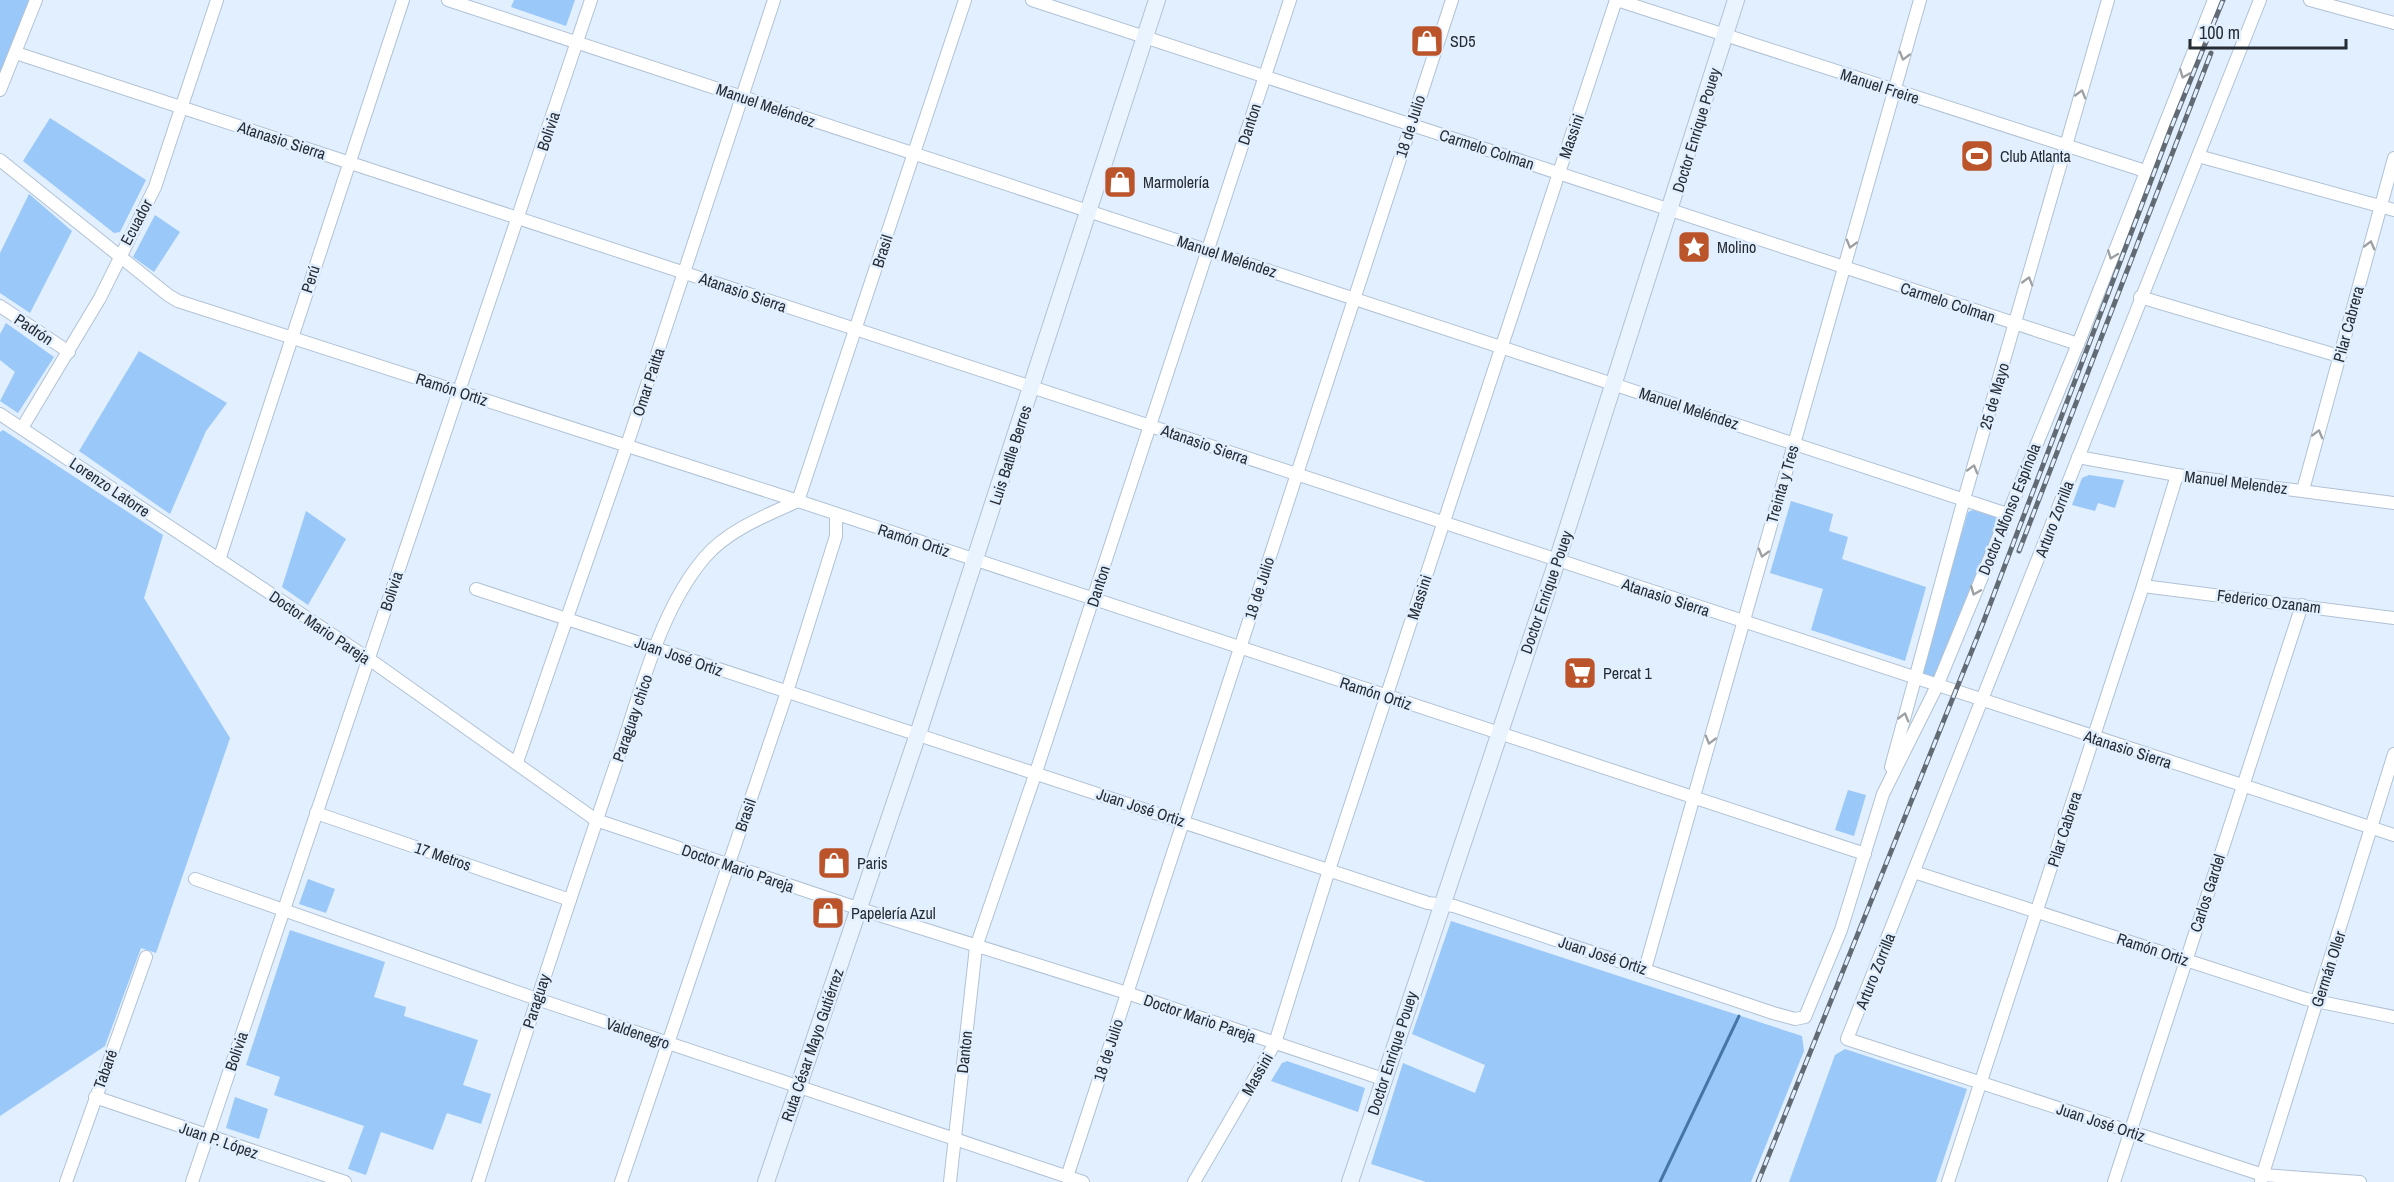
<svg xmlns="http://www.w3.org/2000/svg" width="2394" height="1182" font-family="'Archivo Narrow',sans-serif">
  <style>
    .green { fill: #9ac8f8 }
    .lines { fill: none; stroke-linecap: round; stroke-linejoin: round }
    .stream { stroke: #4676a8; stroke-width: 3 }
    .street-casing { stroke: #b1c2d4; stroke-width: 14 }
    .secondary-casing { stroke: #b1c2d4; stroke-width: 18 }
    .street { stroke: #fff; stroke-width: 12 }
    .secondary { stroke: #eaf4ff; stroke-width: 16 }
    .rail-casing { stroke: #626b74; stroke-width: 5 }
    .rail { stroke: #e1efff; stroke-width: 3; stroke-dasharray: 9; stroke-linecap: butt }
    .oneway { stroke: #9da0a3 }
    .labels { text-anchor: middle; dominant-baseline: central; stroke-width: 5; stroke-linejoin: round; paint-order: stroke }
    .poi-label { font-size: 16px; fill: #262c33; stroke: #e1efff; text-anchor: start }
    .street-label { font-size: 16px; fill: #262c33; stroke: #e1efff }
  </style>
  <rect width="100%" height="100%" fill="#e1efff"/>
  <g class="green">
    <path d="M0,0H32L0,77Z"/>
    <path d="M514,0H575L566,26L511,7Z"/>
    <path d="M50,118L146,180L120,232L114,233L23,161Z"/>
    <path d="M29,194L72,231L30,313L0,293V253Z"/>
    <path d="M155,215L180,232L154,272L133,257Z"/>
    <path d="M6,323L54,357L18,413L0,401L15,372L0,360V334Z"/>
    <path d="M139,351L227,403L206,431L170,514L79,451Z"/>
    <path d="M3,430L163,535L144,598L230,738L156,953L141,948L105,1046L0,1116V432Z"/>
    <path d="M2089,475L2124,480L2115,508L2098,503L2095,511L2072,505L2082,478Z"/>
    <path d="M1791,501L1833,514L1829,531L1848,537L1842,559L1926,587L1905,661L1811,630L1823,589L1770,573Z"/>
    <path d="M1973,510L1995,517L1998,522L1936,675L1934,677L1923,675L1921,671L1968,512Z"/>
    <path d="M306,511L346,539L308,605L282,587Z"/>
    <path d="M1848,790L1866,795L1854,836L1835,830Z"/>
    <path d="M308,879L335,889L326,913L299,904Z"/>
    <path d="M1451,921L1802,1036L1804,1051L1751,1182H1426L1371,1164L1403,1063L1475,1093L1485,1065L1412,1034Z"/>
    <path d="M290,930L385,962L374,997L406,1007L404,1016L478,1040L463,1085L491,1094L481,1124L447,1113L433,1150L381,1132L366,1175L348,1169L364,1126L274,1095L280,1077L246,1065Z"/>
    <path d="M1845,1049L1967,1089L1936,1182H1789L1835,1055Z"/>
    <path d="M1287,1061L1365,1088L1358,1112L1271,1081L1282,1063Z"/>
    <path d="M235,1097L268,1109L259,1139L226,1128Z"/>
  </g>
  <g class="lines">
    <path class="stream" d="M1660,1182L1739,1016"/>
    <g class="street-casing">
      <g id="street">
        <path d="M448,0L2007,514"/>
        <path d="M1032,0L2078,344"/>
        <path d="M1617,0L2145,171"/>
        <path d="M2260,0L1847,1039L2263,1175L2360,1182"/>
        <path d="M2310,0L2394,23"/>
        <path d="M16,53L2394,835"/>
        <path d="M0,90L36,0"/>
        <path d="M2198,156L2394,210"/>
        <path d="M0,160L168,295L178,301L798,501L1865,854"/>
        <path d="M2140,297L2339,356"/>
        <path d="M0,306L69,352"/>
        <path d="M0,414L369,659L596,820L860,909L1127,993L1383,1079"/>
        <path d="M22,428L100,298L155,187L217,0"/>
        <path d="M2078,457L2177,475L2394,503"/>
        <path d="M2303,490L2394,158"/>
        <path d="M219,560L403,0"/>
        <path d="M2143,586L2394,618"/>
        <path d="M476,589L1428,903L1454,906L1773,1013L1795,1019L1805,1017L1841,930L1883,794L1937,686L2078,344L2214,0"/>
        <path d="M517,762L627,445L774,0"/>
        <path d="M1891,767L1964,499L2108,0"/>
        <path d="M316,813L570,900"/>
        <path d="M1914,872L2306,999L2394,1017"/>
        <path d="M195,879L537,999L1083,1182"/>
        <path d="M1645,969L1920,0"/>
        <path d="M95,1097L345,1182"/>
        <path d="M1067,1177L1452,0"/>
        <path d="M2261,1180L2394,754"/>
        <path d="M66,1182L146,957"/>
        <path d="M192,1182L591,0"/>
        <path d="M478,1182C524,1039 570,897 619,755C642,689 659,611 705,557C728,530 767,515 798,501L965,0"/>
        <path d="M621,1182L787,692L836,536V514"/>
        <path d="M950,1182L976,947L1036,772L1290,0"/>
        <path d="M1194,1182L1275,1043L1329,870L1616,0"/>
        <path d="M1948,1182L2143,586L2177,475"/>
        <path d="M2114,1182L2302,605"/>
      </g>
    </g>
    <g class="secondary-casing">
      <g id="secondary">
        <path d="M766,1182L918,734L1157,0"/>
        <path d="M1350,1182L1557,561L1736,0"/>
      </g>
    </g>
    <use href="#street" class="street"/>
    <use href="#secondary" class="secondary"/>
    <g class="rail-casing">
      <g id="rail">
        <path d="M2019,551L2211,53"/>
        <path d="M1758,1182L1983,623L2171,128L2223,0"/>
      </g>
    </g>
    <use href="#rail" class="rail"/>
  </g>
  <defs><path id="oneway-chevron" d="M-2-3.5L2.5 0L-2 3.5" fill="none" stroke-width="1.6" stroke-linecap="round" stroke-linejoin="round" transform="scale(1.5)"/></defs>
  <g class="oneway">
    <use href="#oneway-chevron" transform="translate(1904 56) rotate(106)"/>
    <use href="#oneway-chevron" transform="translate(2184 74) rotate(112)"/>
    <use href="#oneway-chevron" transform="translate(2081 94) rotate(-74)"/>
    <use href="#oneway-chevron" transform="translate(1851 244) rotate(106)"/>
    <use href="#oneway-chevron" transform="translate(2370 245) rotate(-75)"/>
    <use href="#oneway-chevron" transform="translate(2112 255) rotate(111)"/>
    <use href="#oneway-chevron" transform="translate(2028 281) rotate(-74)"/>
    <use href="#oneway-chevron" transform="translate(2318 434) rotate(-75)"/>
    <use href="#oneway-chevron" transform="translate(1973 469) rotate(-74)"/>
    <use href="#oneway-chevron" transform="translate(1763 553) rotate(106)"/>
    <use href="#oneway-chevron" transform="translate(1975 591) rotate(112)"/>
    <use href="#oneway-chevron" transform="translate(1904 717) rotate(-74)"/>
    <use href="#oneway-chevron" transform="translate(1710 740) rotate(106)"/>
  </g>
  <defs>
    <g id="shop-square" transform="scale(1.725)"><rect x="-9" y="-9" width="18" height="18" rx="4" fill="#bb542a" stroke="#e1efff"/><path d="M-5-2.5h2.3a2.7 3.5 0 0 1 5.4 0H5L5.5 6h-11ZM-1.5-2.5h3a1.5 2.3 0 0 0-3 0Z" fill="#fff"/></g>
    <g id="stadium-square" transform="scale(1.725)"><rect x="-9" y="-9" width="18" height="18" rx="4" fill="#bb542a" stroke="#e1efff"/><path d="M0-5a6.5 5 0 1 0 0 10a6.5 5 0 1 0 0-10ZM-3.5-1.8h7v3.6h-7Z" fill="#fff"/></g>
    <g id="sight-square" transform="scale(1.725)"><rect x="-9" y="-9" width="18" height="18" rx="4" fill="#bb542a" stroke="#e1efff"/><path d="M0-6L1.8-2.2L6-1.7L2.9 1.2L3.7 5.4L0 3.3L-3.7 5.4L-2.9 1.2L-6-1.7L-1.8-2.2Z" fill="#fff"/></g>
    <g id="supermarket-square" transform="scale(1.725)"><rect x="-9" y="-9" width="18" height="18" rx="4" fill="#bb542a" stroke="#e1efff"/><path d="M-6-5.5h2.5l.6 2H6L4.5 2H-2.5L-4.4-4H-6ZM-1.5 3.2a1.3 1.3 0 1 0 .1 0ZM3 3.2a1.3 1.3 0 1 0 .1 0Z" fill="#fff"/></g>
  </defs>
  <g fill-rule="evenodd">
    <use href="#shop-square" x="1427" y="41"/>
    <use href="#stadium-square" x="1977" y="156"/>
    <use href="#shop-square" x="1120" y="182"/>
    <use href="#sight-square" x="1694" y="247"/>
    <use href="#supermarket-square" x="1580" y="673"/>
    <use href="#shop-square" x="834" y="863"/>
    <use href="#shop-square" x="828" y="913"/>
  </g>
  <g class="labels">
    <g class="poi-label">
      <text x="1450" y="41">SD5</text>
      <text x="2000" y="156">Club Atlanta</text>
      <text x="1143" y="182">Marmolería</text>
      <text x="1717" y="247">Molino</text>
      <text x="1603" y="673">Percat 1</text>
      <text x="857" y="863">Paris</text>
      <text x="851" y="913">Papelería Azul</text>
    </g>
    <g class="street-label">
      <text transform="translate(1880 86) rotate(18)">Manuel Freire</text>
      <text transform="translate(766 105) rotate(19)">Manuel Meléndez</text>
      <text transform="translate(1249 124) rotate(-72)">Danton</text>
      <text transform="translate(1410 126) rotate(-72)">18 de Julio</text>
      <text transform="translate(1696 130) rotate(-73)">Doctor Enrique Pouey</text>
      <text transform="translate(548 131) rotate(-71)">Bolivia</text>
      <text transform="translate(1571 136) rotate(-71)">Massini</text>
      <text transform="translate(282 140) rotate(18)">Atanasio Sierra</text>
      <text transform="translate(1487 149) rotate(18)">Carmelo Colman</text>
      <text transform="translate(136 222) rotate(-62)">Ecuador</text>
      <text transform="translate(882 251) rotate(-72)">Brasil</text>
      <text transform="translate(1227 256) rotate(18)">Manuel Meléndez</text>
      <text transform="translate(310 279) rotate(-72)">Perú</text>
      <text transform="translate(743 292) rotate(19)">Atanasio Sierra</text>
      <text transform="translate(1948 302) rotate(18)">Carmelo Colman</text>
      <text transform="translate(2348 324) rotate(-75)">Pilar Cabrera</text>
      <text transform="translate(34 329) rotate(34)">Padrón</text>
      <text transform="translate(648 382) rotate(-72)">Omar Paitta</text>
      <text transform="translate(452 389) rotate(18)">Ramón Ortiz</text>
      <text transform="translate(1994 396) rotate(-74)">25 de Mayo</text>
      <text transform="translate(1689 408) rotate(18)">Manuel Meléndez</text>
      <text transform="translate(1205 444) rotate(19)">Atanasio Sierra</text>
      <text transform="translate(1010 455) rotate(-72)">Luis Batlle Berres</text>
      <text transform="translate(2236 482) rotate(7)">Manuel Melendez</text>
      <text transform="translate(1782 484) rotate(-74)">Treinta y Tres</text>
      <text transform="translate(110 487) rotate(34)">Lorenzo Latorre</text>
      <text transform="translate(2009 509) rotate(-68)">Doctor Alfonso Espínola</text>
      <text transform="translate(2054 519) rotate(-69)">Arturo Zorrilla</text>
      <text transform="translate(914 540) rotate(18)">Ramón Ortiz</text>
      <text transform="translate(1098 586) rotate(-72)">Danton</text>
      <text transform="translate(1259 588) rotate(-72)">18 de Julio</text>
      <text transform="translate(391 591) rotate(-72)">Bolivia</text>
      <text transform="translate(1546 592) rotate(-71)">Doctor Enrique Pouey</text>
      <text transform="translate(1419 597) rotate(-72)">Massini</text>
      <text transform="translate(1666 597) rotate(18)">Atanasio Sierra</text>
      <text transform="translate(2269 601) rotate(7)">Federico Ozanam</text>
      <text transform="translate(320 627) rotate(34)">Doctor Mario Pareja</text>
      <text transform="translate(679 656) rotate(19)">Juan José Ortiz</text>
      <text transform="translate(1376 693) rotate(18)">Ramón Ortiz</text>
      <text transform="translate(632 718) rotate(-71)">Paraguay chico</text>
      <text transform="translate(2128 749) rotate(18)">Atanasio Sierra</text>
      <text transform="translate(1141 807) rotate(18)">Juan José Ortiz</text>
      <text transform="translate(745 815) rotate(-71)">Brasil</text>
      <text transform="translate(2064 829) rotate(-72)">Pilar Cabrera</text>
      <text transform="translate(443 856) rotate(19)">17 Metros</text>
      <text transform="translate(738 868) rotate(19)">Doctor Mario Pareja</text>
      <text transform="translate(2207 893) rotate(-72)">Carlos Gardel</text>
      <text transform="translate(2153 949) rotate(18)">Ramón Ortiz</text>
      <text transform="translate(1603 955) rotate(18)">Juan José Ortiz</text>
      <text transform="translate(2328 969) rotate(-72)">Germán Oller</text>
      <text transform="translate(1875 971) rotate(-68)">Arturo Zorrilla</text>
      <text transform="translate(536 1001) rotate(-72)">Paraguay</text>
      <text transform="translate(1200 1018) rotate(19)">Doctor Mario Pareja</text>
      <text transform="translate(638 1033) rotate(19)">Valdenegro</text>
      <text transform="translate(812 1045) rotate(-71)">Ruta César Mayo Gutiérrez</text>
      <text transform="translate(1108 1050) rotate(-72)">18 de Julio</text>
      <text transform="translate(236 1051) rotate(-71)">Bolivia</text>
      <text transform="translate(964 1052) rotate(-84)">Danton</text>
      <text transform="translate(1392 1053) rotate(-72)">Doctor Enrique Pouey</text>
      <text transform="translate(105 1069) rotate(-70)">Tabaré</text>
      <text transform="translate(1257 1074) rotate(-60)">Massini</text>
      <text transform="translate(2101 1122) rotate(18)">Juan José Ortiz</text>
      <text transform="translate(219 1140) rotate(19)">Juan P. López</text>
    </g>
  </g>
  <path d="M2190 39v9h156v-9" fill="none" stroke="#262c33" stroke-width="3"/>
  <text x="2199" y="39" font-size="18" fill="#262c33" stroke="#e1efff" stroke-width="4.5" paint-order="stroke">100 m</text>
</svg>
